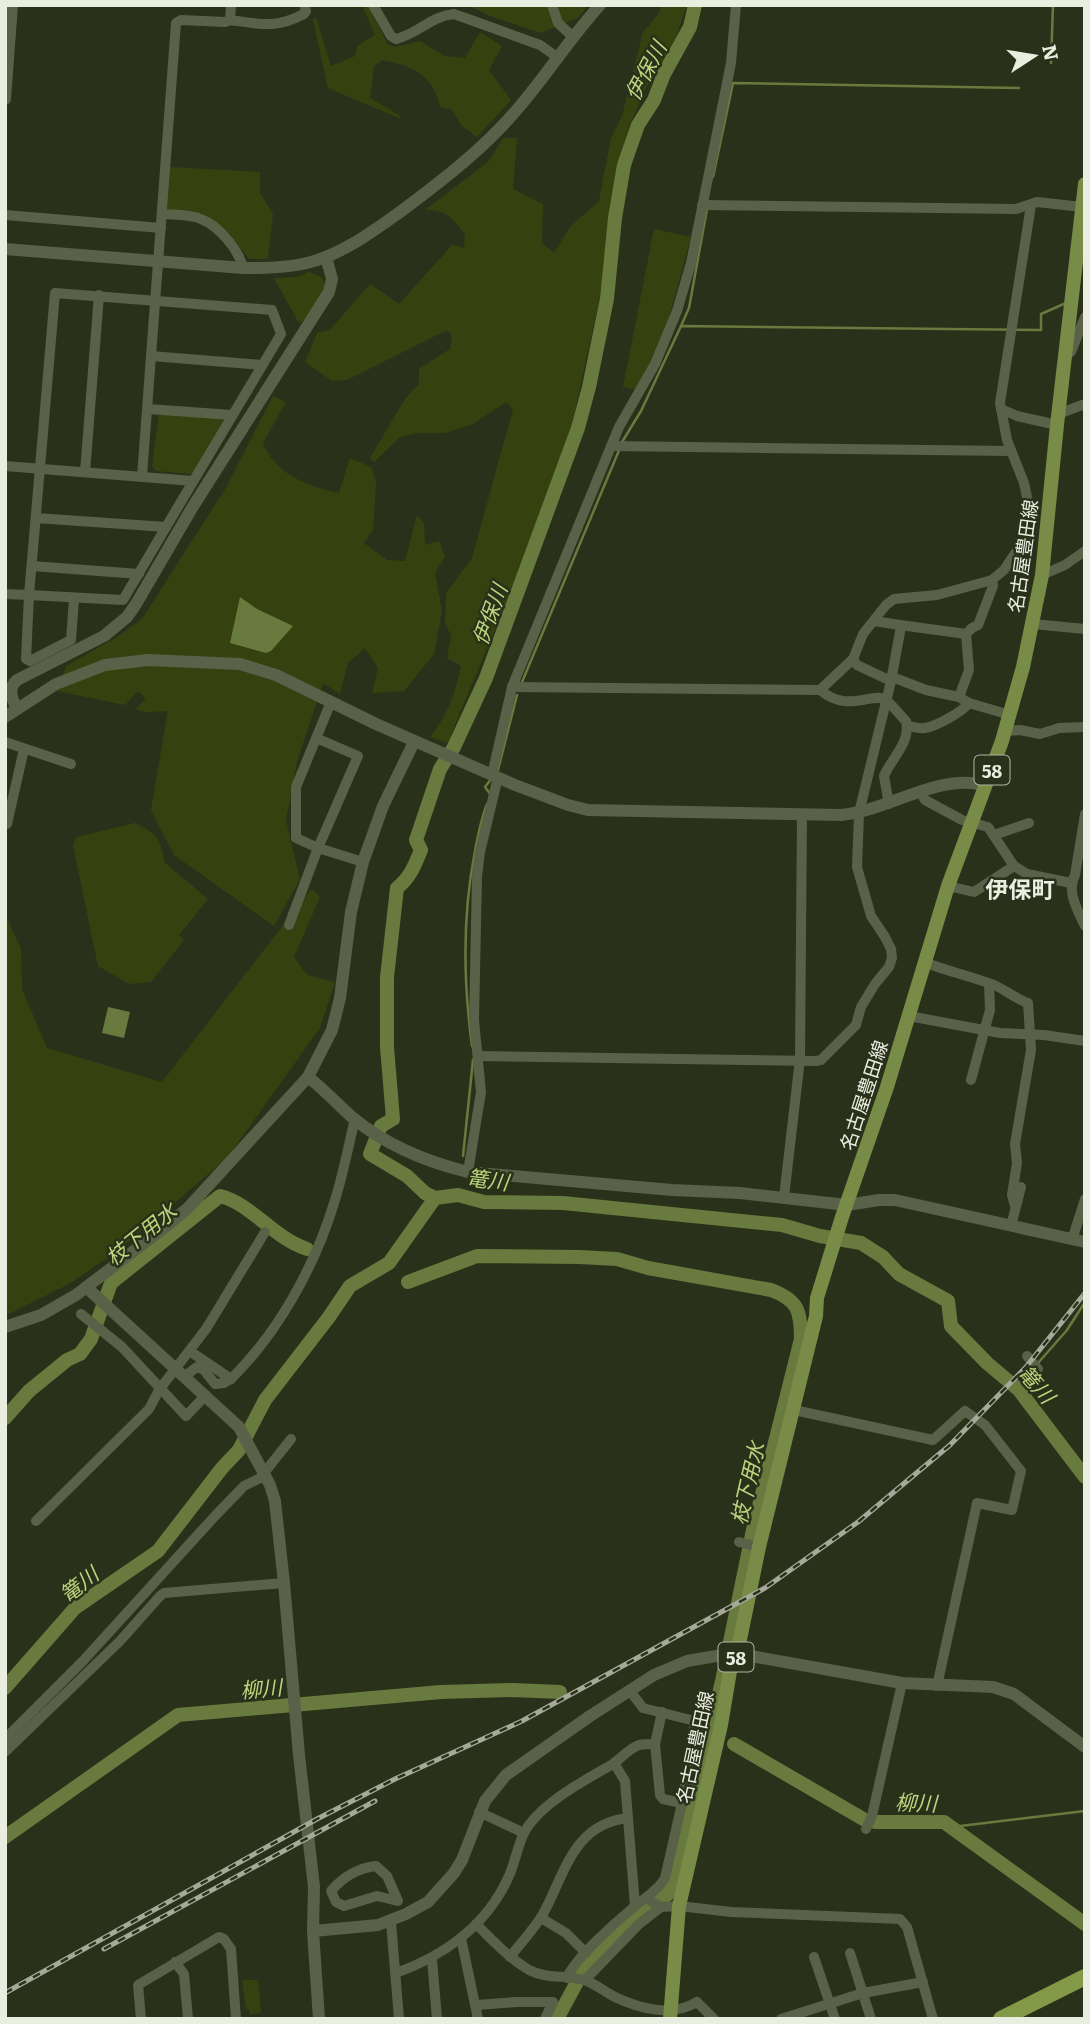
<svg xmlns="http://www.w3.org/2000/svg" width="1090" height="2024" font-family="Literata,'Noto Sans JP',serif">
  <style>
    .green { fill: #354210 }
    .water { fill: #687a3d }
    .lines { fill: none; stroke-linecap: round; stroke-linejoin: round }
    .stream { stroke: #687a3d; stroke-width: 2.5 }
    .river { stroke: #687a3d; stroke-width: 14 }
    .minor { stroke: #596149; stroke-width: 10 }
    .tertiary { stroke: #596149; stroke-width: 12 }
    .primary { stroke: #788c48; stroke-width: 14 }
    .trunk { stroke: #829a48; stroke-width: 16 }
    .rail-casing { stroke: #a4a999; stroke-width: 5 }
    .rail { stroke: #2a311b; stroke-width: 2.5; stroke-dasharray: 8; stroke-linecap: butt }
    .labels { text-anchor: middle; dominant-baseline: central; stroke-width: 5; stroke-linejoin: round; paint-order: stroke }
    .shield { fill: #2a311b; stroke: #b0b5a5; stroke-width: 2 }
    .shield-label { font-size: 18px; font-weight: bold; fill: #e9eee0 }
    .street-label { font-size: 19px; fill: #e9eee0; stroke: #2a311b }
    .water-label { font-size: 21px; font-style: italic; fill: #bbd67d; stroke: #2a311b }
    .quarter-label { font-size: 23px; font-weight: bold; fill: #e9eee0; stroke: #2a311b }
  </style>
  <rect width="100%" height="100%" fill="#2a311b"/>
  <g class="green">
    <path d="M362,5H368L388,45L395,47L420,41L444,56L465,58L480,32L502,46L489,70L511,100L477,137L462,126L451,109L440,107C433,73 412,66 382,60L374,67L370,98L399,115L401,119L328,88L313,20L316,17L331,66L355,56L357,46L375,35Z"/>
    <path d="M468,5H588L579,17L541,33L490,16Z"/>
    <path d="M662,5H687L669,57L646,87L631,122L621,154L611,214L604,279L571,428L513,586L452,732L450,744L430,737C447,716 456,692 461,666L447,658L451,636L445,622L446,593L472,558L513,409L506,402L473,424L445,433H418L400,437L374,462L370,458L405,399L419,384V369L450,349L452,336L447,330L347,380L332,381L305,362L317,333L330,330L370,284L399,304L452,245L464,248L465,234C453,219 446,209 425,210L489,161L503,138H517L513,189L543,204L542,243L554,253L570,227L599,201L611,138L622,116L643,32L658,15Z"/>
    <path d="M170,167L260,172V193L273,214L268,259H249L224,228L204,214L167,210Z"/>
    <path d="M654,229L691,237L666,328L638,390L623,387Z"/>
    <path d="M309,272L322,277L326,289L310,317L299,323L274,278L297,277Z"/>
    <path d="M273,396L286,402L263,443C276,475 307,486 339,493L350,458L371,467L376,482L373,530L364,543L387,560L405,561L417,515L424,524L425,545L439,541L445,557L435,573L442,611L434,654L404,691L372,693L378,668L365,648L348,663L340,694L323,683L297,762L286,820L300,879L274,926L174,855L151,810L168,711L145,712L135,709L146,699L138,691L125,705L57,691L66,666L117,637L142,619L227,486Z"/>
    <path d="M159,414L222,417L224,419L195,472L191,474L156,471L152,466Z"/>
    <path d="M135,823C156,834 161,837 164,862L208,899L179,935L184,940L151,982L129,984L98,966L73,845L77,837Z"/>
    <path d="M311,889L320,897L294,957L307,975L335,982L320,1028L227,1158L119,1250L69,1284L5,1316V914L21,949L22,989L47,1048L162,1082Z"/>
    <path d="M242,1980H258L261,2012L250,2015L249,2009H246Z"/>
  </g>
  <g class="water">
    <path d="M240,597L257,609L293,626L271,651L266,653L230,643Z"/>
    <path d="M108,1007L130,1012L124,1038L102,1033Z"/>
  </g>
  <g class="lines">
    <g class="stream">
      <path d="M1051,63L1053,5"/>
      <path d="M713,177L733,83L1019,88"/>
      <path d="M681,326L689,308L707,209"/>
      <path d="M622,442L641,411L681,326L1041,330V314L1066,303"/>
      <path d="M522,682L620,448"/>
      <path d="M498,770L517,695"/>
      <path d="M491,795L485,787L492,778"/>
      <path d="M472,1046C463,980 462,917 475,851C478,835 481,819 487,804"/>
      <path d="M463,1156L473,1060"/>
      <path d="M458,1195L461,1190"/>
      <path d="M1038,1363L1067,1330L1085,1302"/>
      <path d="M1019,1390L1034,1368"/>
      <path d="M952,1827L1085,1811"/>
    </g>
    <g class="river">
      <path d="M435,1198L425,1193L407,1176L370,1154L381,1126L393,1119L387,1047V977L397,888C410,878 415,865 421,850L416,840L440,769L454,747L486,678L578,428L589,387L607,299L615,218L624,165L638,125L654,100L664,74L690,27L695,5"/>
      <path d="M408,1282L477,1256L579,1257L617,1259L648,1268L771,1290C798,1300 801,1311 801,1339L753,1530L722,1681L675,1879L668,1894L622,1931L583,1971L557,2019"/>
      <path d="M5,1418L29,1391L67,1360L80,1354L91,1339L111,1283L220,1196C252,1204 272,1237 307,1249"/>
      <path d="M5,1688L75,1608L158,1551L222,1468L239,1450L265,1400L329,1317L350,1286L389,1263L435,1198L458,1195L484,1202L563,1203L782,1225L820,1236L861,1243L883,1257L899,1274L948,1301L951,1326L987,1363L1019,1390L1085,1477"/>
      <path d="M734,1744L865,1820L875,1822H944L1085,1924"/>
      <path d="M5,1837L178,1715L441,1692L513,1690L560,1692"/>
    </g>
    <g class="minor">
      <path d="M373,5L391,36L396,39C418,34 431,16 454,14L540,45L557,57"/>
      <path d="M552,5L558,23L573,37"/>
      <path d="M230,20C261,24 275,29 304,14L306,11L304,5"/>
      <path d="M702,205L1016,209L1037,202L1082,207"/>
      <path d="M162,214C174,215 190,214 201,219C219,226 239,250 243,268"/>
      <path d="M5,215L161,228"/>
      <path d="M1065,355L1071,352L1085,317"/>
      <path d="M151,356L262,365"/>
      <path d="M148,409L232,415"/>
      <path d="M1001,409L1017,416L1057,425"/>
      <path d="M1058,414L1085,404"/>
      <path d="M611,446L1010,451"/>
      <path d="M5,466L193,481"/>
      <path d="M85,472L99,295"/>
      <path d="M142,476L176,23L181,20L225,22L230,20L231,5"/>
      <path d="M32,566L139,574"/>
      <path d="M1042,575L1065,565L1085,551"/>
      <path d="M5,594L29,595L55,293L272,310L281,334L166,527L36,518"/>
      <path d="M74,599L71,640L30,661L26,659L29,595L123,600L166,527"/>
      <path d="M1033,624L1085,629"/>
      <path d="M900,625L966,634L972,628L978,625L993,586L992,580"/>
      <path d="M853,659L857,665L891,681"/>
      <path d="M892,677L926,690L959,697L969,703L1010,715"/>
      <path d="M512,687L820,690L853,659L863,634L886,605L894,599L937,595L992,580L1004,570L1026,537L1029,507L1024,483L1007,440L1000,403L1031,205"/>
      <path d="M820,690C848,714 873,691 886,700C891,704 901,716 906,721C911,743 892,757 884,776L889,804"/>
      <path d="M959,697L969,670L966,634"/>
      <path d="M331,702L296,787V838L318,848L363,862"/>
      <path d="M908,726C913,727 919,729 925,728C937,726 962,712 969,703"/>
      <path d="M1005,731L1020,730L1040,734L1059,728L1085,727"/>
      <path d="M5,742L71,764"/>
      <path d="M492,775L512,687L619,427L655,364L677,311L691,263L731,63L736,5"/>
      <path d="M921,793L925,800L962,820L988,827L1014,866L974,892L948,886"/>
      <path d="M1085,814L1075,875C1066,891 1078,911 1085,926"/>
      <path d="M5,823L7,824L24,749"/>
      <path d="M994,835L1029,823"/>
      <path d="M1014,866L1027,874L1071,883"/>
      <path d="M289,925L318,848L358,756L316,738"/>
      <path d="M926,963C948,971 973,977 994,985C1006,990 1016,999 1028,1003L1031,1050L1015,1144L1017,1163L1012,1195L1015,1206"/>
      <path d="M909,1016L1000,1033L1044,1035L1085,1041"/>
      <path d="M478,1056L816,1061L821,1060L856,1025L861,1007L875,984L889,967L892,958L891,949L885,937L871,916L857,867L859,813L891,681L900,632V625L874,621"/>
      <path d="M971,1080L990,1010L989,984"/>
      <path d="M468,1172L481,1092L474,1020L477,877L480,852L498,777"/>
      <path d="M784,1197L800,1059L802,814"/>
      <path d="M1011,1226L1021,1187"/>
      <path d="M1072,1240L1085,1199"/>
      <path d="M81,1314L122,1347L186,1416L206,1395"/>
      <path d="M191,1352L231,1379"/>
      <path d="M1027,1356L1038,1369"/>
      <path d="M185,1376L197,1367L204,1370L215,1384L224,1383L231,1379C278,1333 315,1266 334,1203C343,1176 348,1147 355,1119"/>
      <path d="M794,1410L933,1440L965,1411L985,1425L1021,1471L1012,1510L977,1503L937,1686"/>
      <path d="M36,1521L149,1409L159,1390L206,1329L265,1232"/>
      <path d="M739,1542L759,1547"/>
      <path d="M662,1712L655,1744L660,1795L663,1799L682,1803"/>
      <path d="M5,1739L82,1662L215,1516L244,1486L260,1478L291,1439"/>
      <path d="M5,1752L120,1641L160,1596L164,1593L284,1583"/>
      <path d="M614,1763L625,1781L635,1906"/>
      <path d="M479,1812L524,1833"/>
      <path d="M866,1829L872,1816L902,1683"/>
      <path d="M376,1866L387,1876L398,1901L377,1896L344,1906L336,1902L331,1891C343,1877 358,1868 376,1866Z"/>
      <path d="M646,1898L661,1907L679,1906L731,1912L900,1919L907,1927L933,2019"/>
      <path d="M541,1918L566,1933L586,1953"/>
      <path d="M391,1922L399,2019"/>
      <path d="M476,1924C492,1940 509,1958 529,1970C548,1980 568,1974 587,1981C597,1985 605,1992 615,1997C640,2009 672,2017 697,2002L714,2019"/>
      <path d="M461,1938L478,2019"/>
      <path d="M850,1953L871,2019"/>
      <path d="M510,1957C521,1943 534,1929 543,1914C565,1874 573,1824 628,1818"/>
      <path d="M814,1957L835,2019"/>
      <path d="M432,1959L437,2019"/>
      <path d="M175,1962L184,1974L188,2019"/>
      <path d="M396,1973C443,1956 486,1926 508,1878C515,1864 517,1847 524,1833C539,1804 585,1780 613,1764C621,1758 630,1748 639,1745C644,1744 650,1744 655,1744"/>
      <path d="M567,1978C574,1959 617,1921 634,1907C645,1897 658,1891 665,1878L682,1803L695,1721L643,1708L630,1691"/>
      <path d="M585,1980L639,1924L661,1907"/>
      <path d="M477,2005L516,2002H553L545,2019"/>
      <path d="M141,2019L138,1985L219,1937L224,1939L231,1949L236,2019"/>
      <path d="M781,2019L863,1993L923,1982"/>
    </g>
    <g class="tertiary">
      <path d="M5,99L12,5"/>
      <path d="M5,249L243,268C264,268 286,268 307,263C341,255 372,232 400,212C443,180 486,147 520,106C548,73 571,37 600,5"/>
      <path d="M17,709C12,699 7,689 17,680L104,636L127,617L136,604L192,508L329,292L332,279L326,257"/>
      <path d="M5,717L56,684L105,665L148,660L240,664L276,675L376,724L515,785L568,805L588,810L841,815C882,811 919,786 958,783C968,782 977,784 986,785"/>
      <path d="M308,1077C325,1090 338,1105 353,1118C386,1145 427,1162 468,1172L672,1190L740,1193L847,1205L879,1200H895L1085,1242"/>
      <path d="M86,1287L239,1427L270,1485L275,1501L284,1583L299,1755L314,1887L313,1931L319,2019"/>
      <path d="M5,1327L41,1315L76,1295L160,1231L187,1209L308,1077L332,1030L340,998L351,912L363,862L383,806L414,742"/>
      <path d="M313,1931L378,1925L406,1914L428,1902L454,1873L462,1860L485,1801L506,1775L590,1716L654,1675L687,1661L734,1653L902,1683L993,1687L1014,1694L1085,1747"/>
    </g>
    <path class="primary" d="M670,2019L679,1906L721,1725L730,1671L737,1654L759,1547L816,1316L817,1298L842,1217L887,1087L948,886L1002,741L1023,667L1042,575L1057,425L1085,184"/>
    <path class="trunk" d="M1001,2019L1085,1977"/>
    <g class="rail-casing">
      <g id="rail">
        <path d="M104,1949L375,1801"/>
        <path d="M5,1993L317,1819L395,1779L522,1721L765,1588L858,1522L950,1445L1026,1367L1085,1293"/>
      </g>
    </g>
    <use href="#rail" class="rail"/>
  </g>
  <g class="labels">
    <g class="shield">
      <rect x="974.5" y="755.5" width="35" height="29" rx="5"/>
      <rect x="718.5" y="1642.5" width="35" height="29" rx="5"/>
    </g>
    <g class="shield-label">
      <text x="992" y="770">58</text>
      <text x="736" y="1657">58</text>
    </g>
    <g class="street-label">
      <text transform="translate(1022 556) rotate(-82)">名古屋豊田線</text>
      <text transform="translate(863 1095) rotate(-72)">名古屋豊田線</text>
      <text transform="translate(694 1747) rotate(-78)">名古屋豊田線</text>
    </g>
    <g class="water-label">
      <text transform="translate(644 70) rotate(-62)">伊保川</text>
      <text transform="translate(488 614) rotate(-70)">伊保川</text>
      <text transform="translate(488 1178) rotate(7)">篭川</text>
      <text transform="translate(140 1233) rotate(-39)">枝下用水</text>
      <text transform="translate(1038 1383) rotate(49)">篭川</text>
      <text transform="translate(746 1483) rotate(-77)">枝下用水</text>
      <text transform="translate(78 1583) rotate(-38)">篭川</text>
      <text transform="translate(261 1687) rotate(-5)">柳川</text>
      <text transform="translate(916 1801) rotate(2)">柳川</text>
    </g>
    <g class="quarter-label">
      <text x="1020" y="888">伊保町</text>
    </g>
  </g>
  <rect width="1090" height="2024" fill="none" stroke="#e9eee0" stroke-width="14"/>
  <g transform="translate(1034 56) rotate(78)" stroke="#2a311b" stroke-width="5" paint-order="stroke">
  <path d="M0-5L12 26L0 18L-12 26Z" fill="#e9eee0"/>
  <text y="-10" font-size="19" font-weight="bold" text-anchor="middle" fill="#e9eee0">N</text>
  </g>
</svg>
